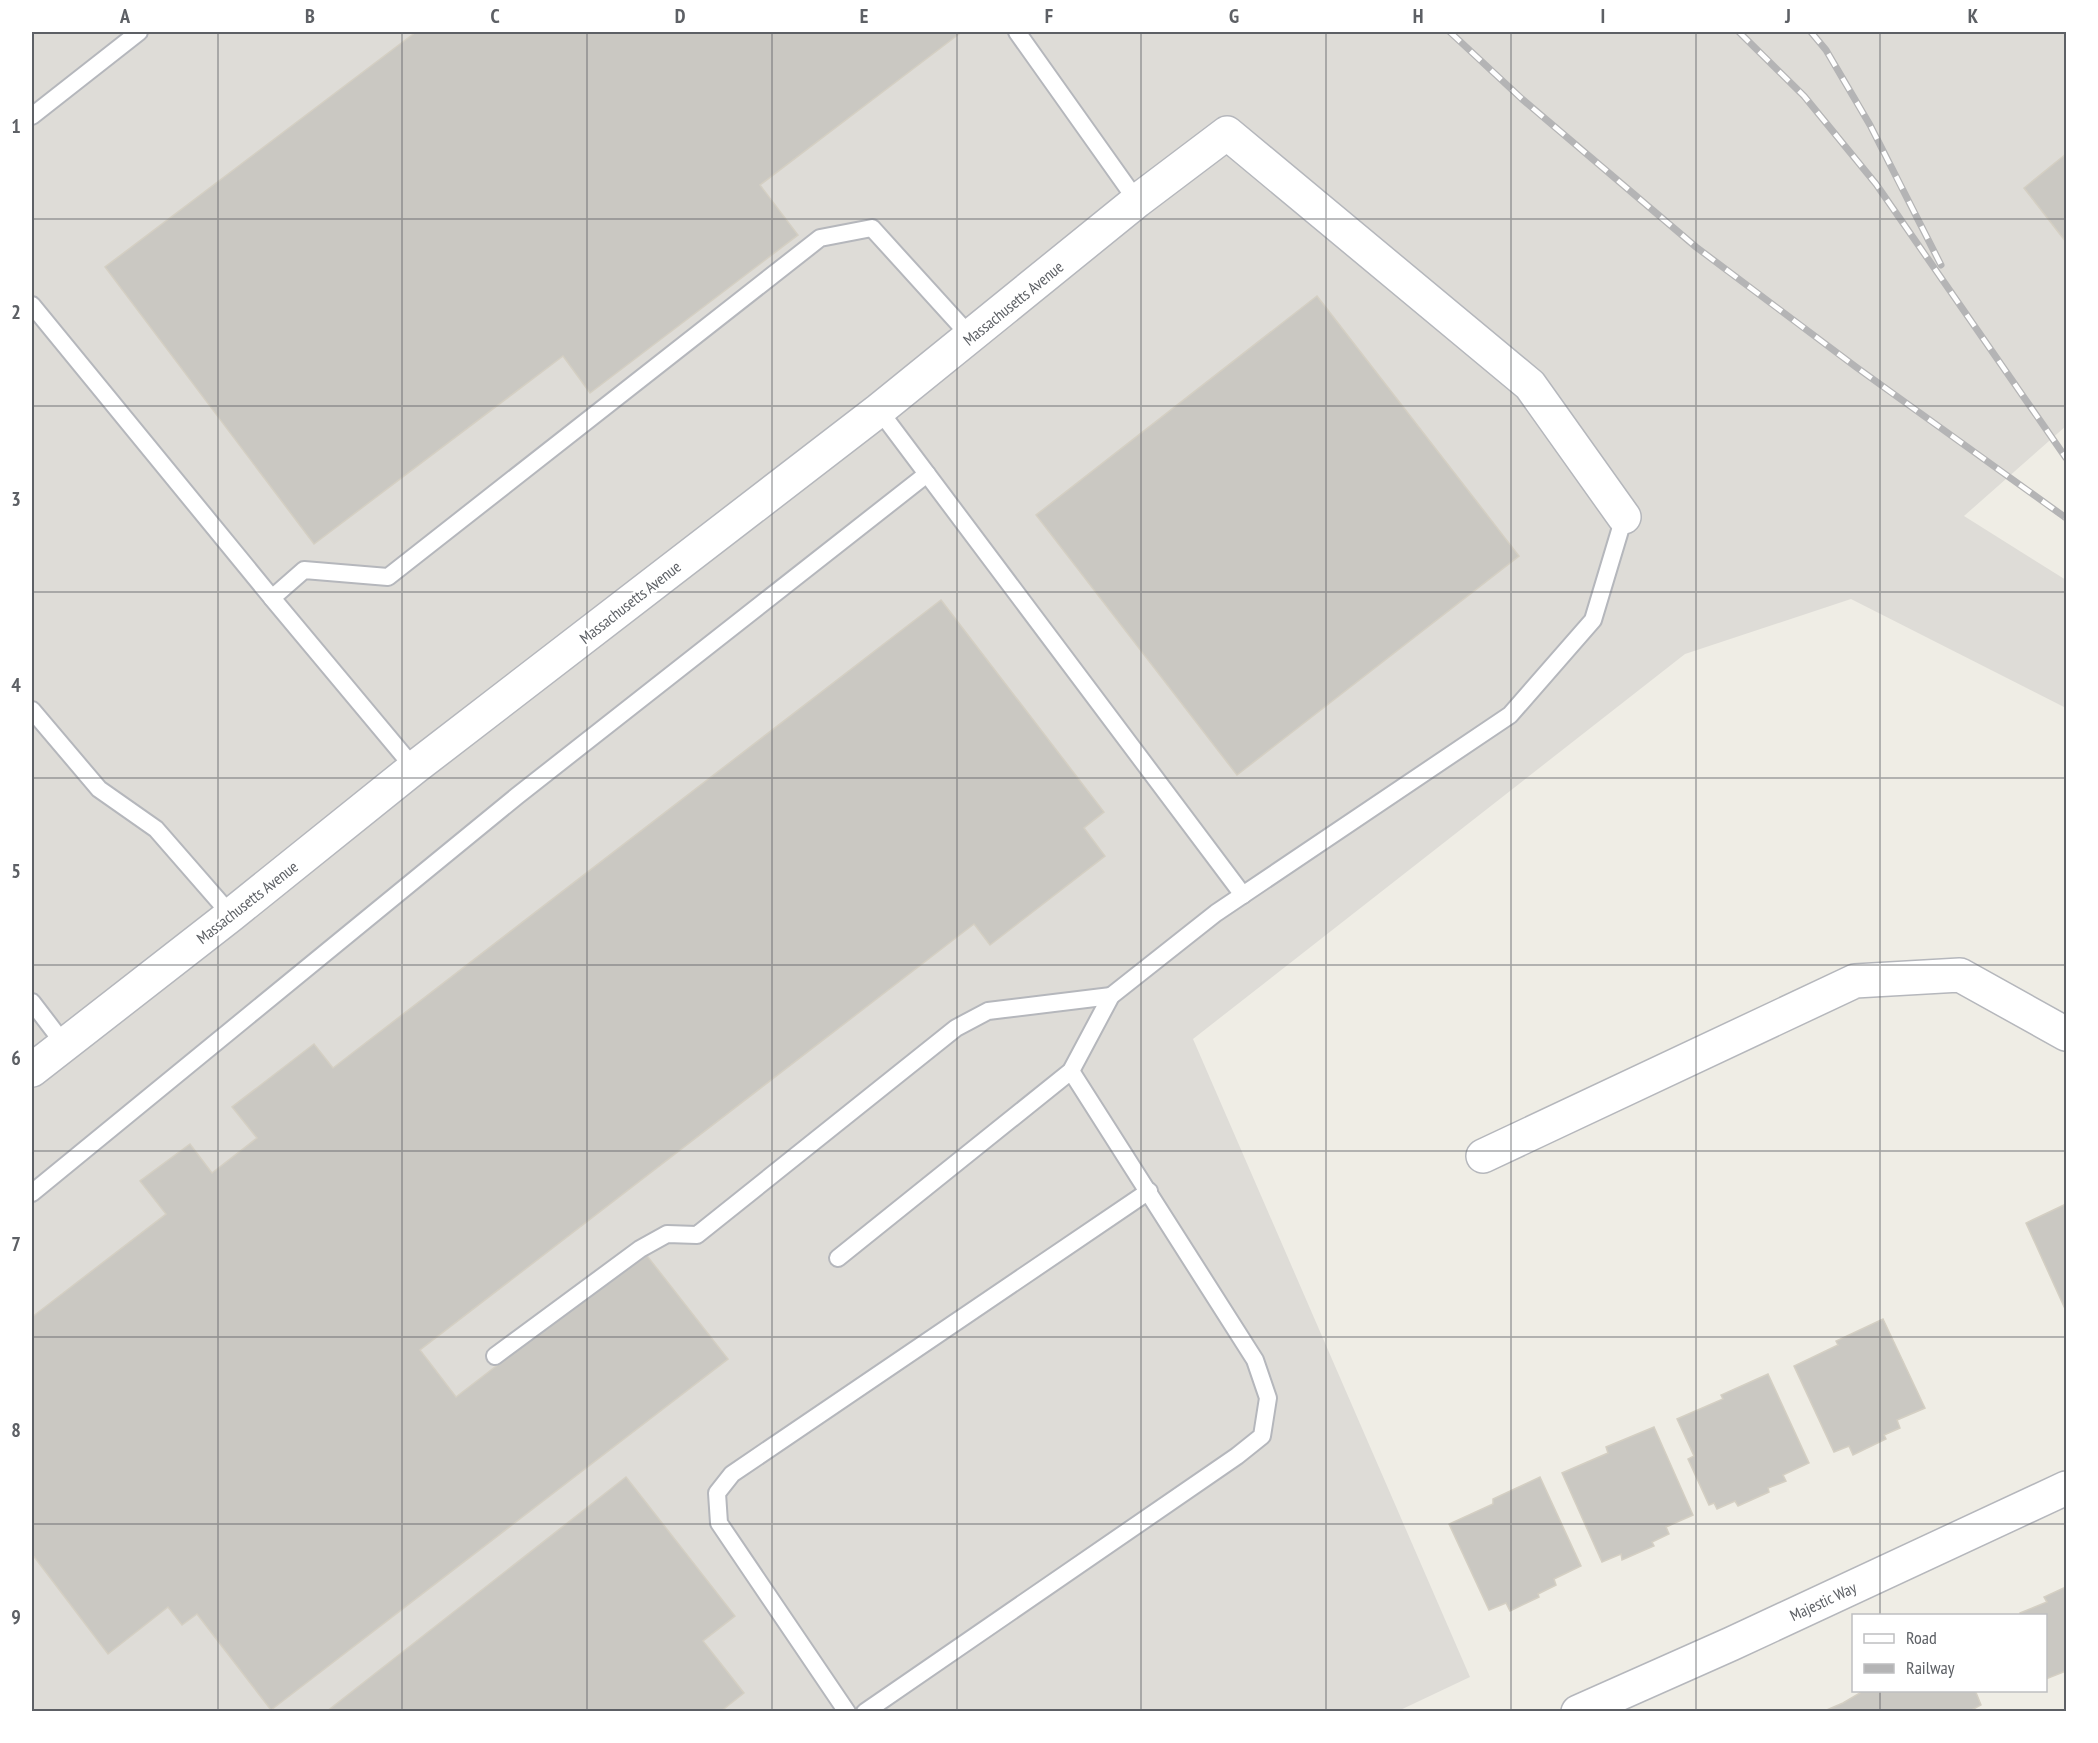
<svg xmlns="http://www.w3.org/2000/svg" width="2098" height="1743" font-family="'PT Sans Narrow',sans-serif">
  <style>
    .industrial { fill: #dedcd7 }
    .building { fill: #cac8c2; stroke: #d4cfc3; stroke-width: 1.5 }
    .lines { fill: none; stroke-linecap: round; stroke-linejoin: round }
    .lane-casing { stroke: #b5b7bc; stroke-width: 20 }
    .street-casing { stroke: #b5b7bc; stroke-width: 36 }
    .lane { stroke: #fff; stroke-width: 16 }
    .street { stroke: #fff; stroke-width: 33 }
    .rail-casing { stroke: #b4b4b5; stroke-width: 7 }
    .rail { stroke: #fff; stroke-width: 4.5; stroke-dasharray: 14; stroke-linecap: butt }
    .grid { fill: none; stroke: #5d6065; stroke-width: 1.5; stroke-opacity: 0.55 }
    .labels { text-anchor: middle; dominant-baseline: central; stroke-width: 5; stroke-linejoin: round; paint-order: stroke }
    .street-label { font-size: 16px; fill: #5d6065; stroke: #fff }
    .neatline { fill: none; stroke: #5d6065; stroke-width: 2 }
    .grid-label { font-size: 20px; text-anchor: middle; font-weight: bold; fill: #5d6065 }
  </style>
  <rect width="100%" height="100%" fill="#efede5"/>
  <path class="industrial" d="M32,32H2066V426L1964,516L2066,580V708L1851,599L1685,654L1193,1039L1470,1677L1396,1712H32Z"/>
  <g class="building">
    <path d="M416,32H957L959,34L760,185L798,235L590,393L563,356L314,544L105,267Z"/>
    <path d="M2066,154V242L2024,188Z"/>
    <path d="M1317,296L1519,556L1237,775L1036,515Z"/>
    <path d="M941,600L1104,812L1084,828L1105,856L990,945L974,924L420,1350L456,1397L644,1252L728,1359L271,1710L197,1614L182,1625L168,1607L108,1654L32,1554V1317L166,1214L140,1181L190,1144L212,1173L257,1138L232,1107L314,1044L333,1068Z"/>
    <path d="M2066,1204V1311L2026,1223Z"/>
    <path d="M1883,1319L1925,1408L1897,1420L1900,1428L1884,1435L1886,1439L1853,1455L1849,1446L1834,1452L1794,1366L1838,1345L1836,1341Z"/>
    <path d="M1768,1374L1809,1463L1783,1475L1786,1481L1768,1488L1769,1492L1738,1506L1735,1501L1717,1509L1714,1503L1709,1505L1688,1459L1694,1456L1677,1419L1723,1399L1721,1395Z"/>
    <path d="M1654,1427L1693,1515L1666,1527L1669,1534L1652,1542L1654,1546L1622,1560L1621,1554L1602,1562L1562,1473L1608,1453L1606,1447Z"/>
    <path d="M626,1477L735,1616L703,1641L744,1693L720,1712H326Z"/>
    <path d="M1540,1477L1581,1566L1554,1579L1556,1585L1538,1594L1539,1597L1510,1611L1506,1603L1489,1610L1449,1524L1493,1504V1499Z"/>
    <path d="M2066,1587V1671L2046,1679V1616H2021L2020,1613L2047,1602L2044,1597Z"/>
    <path d="M1859,1690H1975L1981,1705L1968,1712H1822L1843,1703L1860,1693Z"/>
  </g>
  <g class="lines">
    <g class="lane-casing">
      <g id="lane">
        <path d="M1017,32L1137,201"/>
        <path d="M32,116L139,32"/>
        <path d="M32,305L272,598"/>
        <path d="M879,410L1243,895"/>
        <path d="M32,710L99,789L156,829L231,915"/>
        <path d="M414,768L272,598L304,570L388,577L820,238L872,228L971,337"/>
        <path d="M32,1002L64,1044"/>
        <path d="M32,1193L517,796L927,474"/>
        <path d="M838,1258L1071,1071L1111,996L1216,913L1510,715L1593,620L1624,517"/>
        <path d="M495,1356L640,1249L667,1234L697,1235L956,1028L988,1011L1111,996"/>
        <path d="M847,1712L719,1523L717,1493L732,1474L1149,1191"/>
        <path d="M865,1712L1237,1456L1262,1436L1268,1398L1255,1360L1071,1071"/>
      </g>
    </g>
    <g class="street-casing">
      <g id="street">
        <path d="M32,1070L231,915L414,768L879,410L1137,201L1227,133L1530,385L1624,517"/>
        <path d="M1483,1156L1855,981L1960,975L2066,1034"/>
        <path d="M1578,1712L1731,1644L2066,1488"/>
      </g>
    </g>
    <use href="#lane" class="lane"/>
    <use href="#street" class="street"/>
    <g class="rail-casing">
      <g id="rail">
        <path d="M1450,32L1522,99L1696,247L1856,367L2066,518"/>
        <path d="M1739,32L1804,96L1876,184L2066,458"/>
        <path d="M1811,32L1826,50L1870,125L1941,265"/>
      </g>
    </g>
    <use href="#rail" class="rail"/>
  </g>
  <path class="grid" d="M218,32V1712M402,32V1712M587,32V1712M772,32V1712M957,32V1712M1141,32V1712M1326,32V1712M1511,32V1712M1696,32V1712M1880,32V1616M32,219H2066M32,406H2066M32,592H2066M32,778H2066M32,965H2066M32,1151H2066M32,1337H2066M32,1524H2066M1880,1690V1712"/>
  <g class="labels">
    <g class="street-label">
      <text transform="translate(1013 303) rotate(-39)">Massachusetts Avenue</text>
      <text transform="translate(630 602) rotate(-38)">Massachusetts Avenue</text>
      <text transform="translate(247 902) rotate(-38)">Massachusetts Avenue</text>
      <text transform="translate(1823 1601) rotate(-25)">Majestic Way</text>
    </g>
  </g>
  <rect width="2098" height="1743" fill="none" stroke="#ffffff" stroke-width="66"/>
  <rect x="1852" y="1614" width="195" height="78" fill="#ffffff" stroke="#bebfc1" stroke-width="1.5"/>
  <rect x="1864" y="1634" width="30" height="9" fill="#ffffff" stroke="#bebfc1" stroke-width="1.5"/>
  <text x="1906" y="1644" font-size="18" fill="#5d6065">Road</text>
  <rect x="1864" y="1664" width="30" height="9" fill="#b4b4b5" stroke="#bebfc1" stroke-width="1.5"/>
  <text x="1906" y="1674" font-size="18" fill="#5d6065">Railway</text>
  <rect x="33" y="33" width="2032" height="1677" class="neatline"/>
  <g class="grid-label">
    <text x="125" y="23">A</text>
    <text x="310" y="23">B</text>
    <text x="495" y="23">C</text>
    <text x="680" y="23">D</text>
    <text x="864" y="23">E</text>
    <text x="1049" y="23">F</text>
    <text x="1234" y="23">G</text>
    <text x="1418" y="23">H</text>
    <text x="1603" y="23">I</text>
    <text x="1788" y="23">J</text>
    <text x="1973" y="23">K</text>
    <text x="16" y="133">1</text>
    <text x="16" y="319">2</text>
    <text x="16" y="506">3</text>
    <text x="16" y="692">4</text>
    <text x="16" y="878">5</text>
    <text x="16" y="1065">6</text>
    <text x="16" y="1251">7</text>
    <text x="16" y="1437">8</text>
    <text x="16" y="1624">9</text>
  </g>
</svg>
